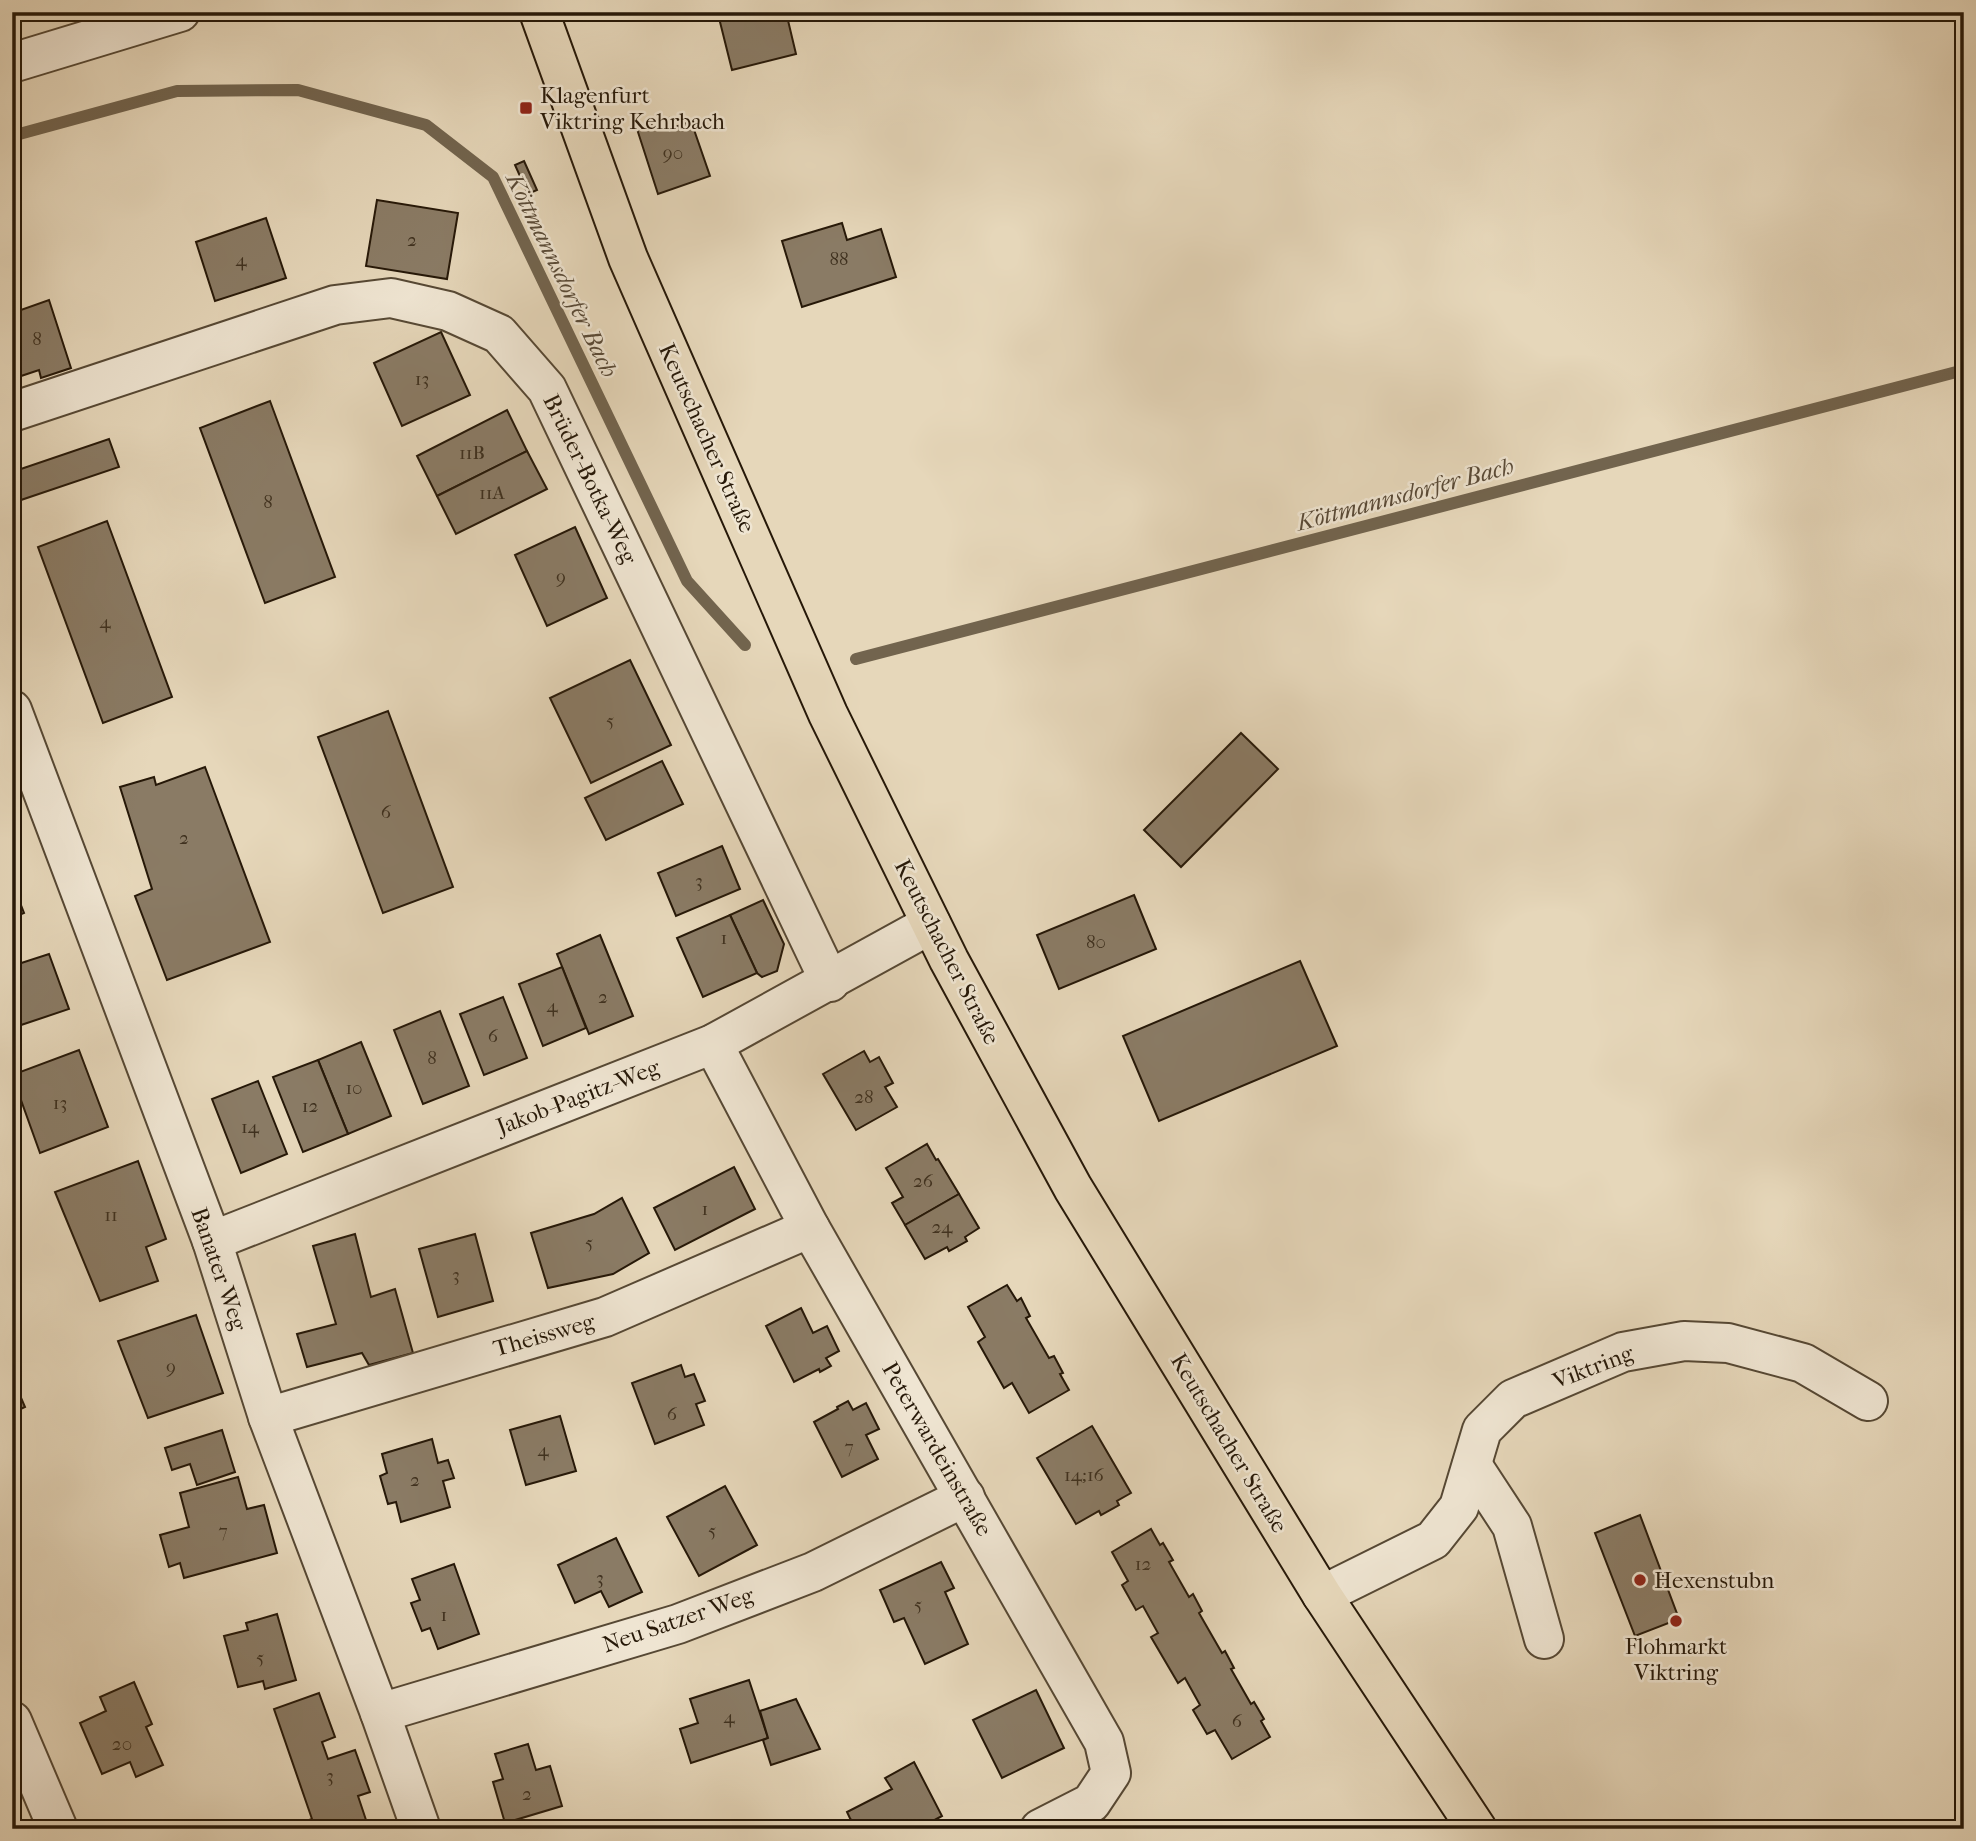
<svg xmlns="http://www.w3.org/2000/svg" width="1976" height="1841" font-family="'IM FELL French Canon',serif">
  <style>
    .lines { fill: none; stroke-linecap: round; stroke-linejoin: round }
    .stream { stroke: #72644e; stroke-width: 12 }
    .building { fill: #8a7b65; stroke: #261808; stroke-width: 2 }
    .minor-casing { stroke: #564834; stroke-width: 42 }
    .major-casing { stroke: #261808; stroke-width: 42 }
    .minor { stroke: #efe5d2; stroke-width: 38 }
    .major { stroke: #e6d7ba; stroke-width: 38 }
    .poi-dot { fill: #8f2418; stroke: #efe5d2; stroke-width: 2.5 }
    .labels { text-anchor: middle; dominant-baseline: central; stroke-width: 5; stroke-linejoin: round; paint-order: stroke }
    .number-label { font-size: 19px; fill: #3f311f }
    .poi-label { font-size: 23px; fill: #261808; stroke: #efe5d2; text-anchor: start }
    .street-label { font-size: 23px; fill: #261808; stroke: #efe5d2 }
    .water-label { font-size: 24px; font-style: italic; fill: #594a37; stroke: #efe5d2 }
  </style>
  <rect width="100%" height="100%" fill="#e6d7ba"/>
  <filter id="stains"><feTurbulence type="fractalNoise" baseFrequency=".00286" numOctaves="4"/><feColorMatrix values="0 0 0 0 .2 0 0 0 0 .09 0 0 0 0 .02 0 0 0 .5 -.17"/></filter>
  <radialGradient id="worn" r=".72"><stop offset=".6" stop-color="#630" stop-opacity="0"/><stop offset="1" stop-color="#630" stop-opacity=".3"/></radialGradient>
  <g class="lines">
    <g class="stream">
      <path d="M12,136L177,91L298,90L426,125L493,177L687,581L745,645"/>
      <path d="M856,659L1964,370"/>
    </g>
  </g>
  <g class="building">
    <path d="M740,12H786L796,54L732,70L719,18Z"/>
    <path d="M669,118L673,128L691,121L710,176L658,194L637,129Z"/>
    <path d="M524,161L537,190L528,194L515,165Z"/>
    <path d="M377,200L458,213L447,279L366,266Z"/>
    <path d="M266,218L286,278L215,301L196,242Z"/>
    <path d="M842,223L847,240L881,229L896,277L802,307L782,241Z"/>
    <path d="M12,285L21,310L49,300L71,368L41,378L39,370L12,379Z"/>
    <path d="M441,332L470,395L402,426L374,363Z"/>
    <path d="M270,401L335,577L265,603L200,428Z"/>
    <path d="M507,410L527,451L437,496L417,456Z"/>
    <path d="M109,439L119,467L12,503V472Z"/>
    <path d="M527,451L547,489L456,534L437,496Z"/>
    <path d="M107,521L172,697L103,723L38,547Z"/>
    <path d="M575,527L607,598L547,626L515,555Z"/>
    <path d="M630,660L671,745L591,783L550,698Z"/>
    <path d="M388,711L453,887L383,913L318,737Z"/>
    <path d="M1241,733L1278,769L1181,867L1144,830Z"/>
    <path d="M662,761L683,804L606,840L585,798Z"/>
    <path d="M205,767L270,942L167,980L135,896L152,889L120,787L154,777L156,785Z"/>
    <path d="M722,846L740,889L676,916L658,873Z"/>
    <path d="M12,882L24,913L12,918Z"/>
    <path d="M1134,895L1156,949L1059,989L1037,935Z"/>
    <path d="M763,900L784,944L777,971L762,977L757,973L730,915Z"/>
    <path d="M730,915L757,973L703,997L677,938Z"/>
    <path d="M600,935L633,1016L589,1034L557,954Z"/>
    <path d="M49,954L69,1009L12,1028V966Z"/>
    <path d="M1300,961L1337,1046L1159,1121L1123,1036Z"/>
    <path d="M562,967L586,1028L543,1046L519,984Z"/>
    <path d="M503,997L527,1058L484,1075L460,1014Z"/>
    <path d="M440,1011L469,1086L423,1104L394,1030Z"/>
    <path d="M361,1042L391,1116L348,1134L318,1060Z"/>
    <path d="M79,1050L108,1127L40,1153L12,1075Z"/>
    <path d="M864,1051L870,1062L879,1057L893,1083L885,1087L897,1107L856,1130L823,1074Z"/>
    <path d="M318,1060L348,1134L303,1152L273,1077Z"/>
    <path d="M258,1081L287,1154L241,1173L212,1099Z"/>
    <path d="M927,1144L936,1160L938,1159L959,1194L905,1225L892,1203L903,1197L886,1168Z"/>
    <path d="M138,1161L166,1239L146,1247L158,1281L100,1301L55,1192Z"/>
    <path d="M734,1167L755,1209L675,1250L654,1208Z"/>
    <path d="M959,1194L979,1228L965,1237L967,1241L949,1251L947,1247L925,1259L905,1225Z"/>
    <path d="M622,1198L649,1253L613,1274L548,1288L531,1233L594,1214Z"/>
    <path d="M355,1234L371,1297L395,1289L413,1353L369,1365L362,1353L307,1367L297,1334L336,1324L313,1246Z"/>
    <path d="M475,1234L493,1301L438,1317L419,1249Z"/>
    <path d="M1007,1285L1017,1301L1021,1298L1030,1316L1026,1318L1049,1358L1054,1356L1063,1373L1060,1374L1069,1390L1029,1413L1012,1383L1004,1388L978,1342L985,1337L968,1307Z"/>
    <path d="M801,1308L813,1333L827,1326L839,1351L826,1358L831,1366L820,1372L819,1369L794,1382L766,1326Z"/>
    <path d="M196,1315L223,1393L148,1418L118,1341Z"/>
    <path d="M681,1365L685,1377L694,1374L705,1401L696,1404L704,1425L655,1444L632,1383Z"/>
    <path d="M12,1377L25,1407L12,1413Z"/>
    <path d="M848,1401L853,1410L866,1403L879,1429L866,1435L878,1459L842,1477L814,1422L838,1409L837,1407Z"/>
    <path d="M560,1416L576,1471L526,1485L510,1430Z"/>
    <path d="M1092,1426L1131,1493L1117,1501L1119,1505L1101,1515L1099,1511L1076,1524L1037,1458Z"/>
    <path d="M222,1430L235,1472L197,1485L190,1464L172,1470L165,1448Z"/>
    <path d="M432,1439L438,1463L448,1460L454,1478L443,1481L450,1507L401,1522L396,1502L388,1504L380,1476L387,1473L382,1454Z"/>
    <path d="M238,1477L247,1509L264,1505L277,1553L184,1578L180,1563L169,1567L160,1535L189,1527L180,1493Z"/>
    <path d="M725,1486L757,1545L699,1576L667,1517Z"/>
    <path d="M1640,1515L1679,1619L1635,1636L1595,1533Z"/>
    <path d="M1151,1529L1160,1545L1163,1543L1173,1560L1169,1562L1189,1597L1193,1594L1202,1611L1199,1613L1222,1653L1225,1651L1234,1668L1231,1669L1251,1704L1254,1702L1264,1719L1261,1721L1270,1737L1232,1759L1215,1730L1207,1734L1193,1710L1200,1705L1185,1678L1178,1683L1151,1637L1158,1633L1143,1606L1136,1610L1122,1585L1128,1581L1112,1552Z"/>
    <path d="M616,1538L642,1592L609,1607L601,1591L575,1603L558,1565Z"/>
    <path d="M941,1562L954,1588L945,1592L968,1644L925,1664L904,1618L894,1622L880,1590Z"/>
    <path d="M454,1564L479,1634L438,1649L430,1628L422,1631L411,1603L420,1600L412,1579Z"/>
    <path d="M277,1614L296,1680L265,1689L263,1681L238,1687L224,1636L248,1630L246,1623Z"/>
    <path d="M749,1680L768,1738L691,1763L680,1729L698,1723L690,1699Z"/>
    <path d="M134,1682L152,1724L146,1727L163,1765L136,1777L130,1762L102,1774L80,1723L106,1711L100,1697Z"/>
    <path d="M1036,1690L1064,1748L1002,1778L973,1720Z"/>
    <path d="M319,1693L335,1737L322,1742L328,1759L355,1750L370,1792L358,1796L369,1829H306L303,1822L312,1819L274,1709Z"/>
    <path d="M796,1699L820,1749L771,1765L763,1740L768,1738L760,1711Z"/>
    <path d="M528,1744L536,1770L550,1766L562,1806L505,1823L493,1782L503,1779L495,1754Z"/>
    <path d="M914,1762L942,1816L918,1829H855L847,1812L892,1789L885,1778Z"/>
    <path d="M851,1820L855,1829H834Z"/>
  </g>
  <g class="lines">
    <g class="minor-casing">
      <g id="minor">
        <path d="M12,63L180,12"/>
        <path d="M12,412L335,305L391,298L448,311L499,334L547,389L830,982"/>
        <path d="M12,710L212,1241L268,1417L380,1713L421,1829"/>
        <path d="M713,1044L810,1228L1104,1742L1111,1773L1091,1803L1040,1829"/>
        <path d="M212,1241L713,1044L931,924"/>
        <path d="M268,1417L605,1317L810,1228"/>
        <path d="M1472,1465L1512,1526L1544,1639"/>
        <path d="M1322,1595L1433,1540L1459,1507L1482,1430L1513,1399L1623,1352L1684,1341L1728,1343L1803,1363L1868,1401"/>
        <path d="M380,1713L678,1624L813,1572L965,1497"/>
        <path d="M12,1721L58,1829"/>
      </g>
    </g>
    <g class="major-casing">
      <path id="major" d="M539,12L628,258L828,714L949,960L1073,1188L1322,1595L1477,1829"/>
    </g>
    <use href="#minor" class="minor"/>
    <use href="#major" class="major"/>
  </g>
  <g class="poi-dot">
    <rect x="519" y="101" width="14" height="14" rx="3.5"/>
    <circle cx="1640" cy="1580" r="7"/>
    <circle cx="1676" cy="1621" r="7"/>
  </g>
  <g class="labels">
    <g class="number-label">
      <text x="673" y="153">90</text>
      <text x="412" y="240">2</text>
      <text x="839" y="259">88</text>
      <text x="241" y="260">4</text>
      <text x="37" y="339">8</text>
      <text x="422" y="379">13</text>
      <text x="472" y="453">11B</text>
      <text x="492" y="493">11A</text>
      <text x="268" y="502">8</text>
      <text x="561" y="577">9</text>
      <text x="105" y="622">4</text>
      <text x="610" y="721">5</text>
      <text x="386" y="812">6</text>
      <text x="184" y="838">2</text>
      <text x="699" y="881">3</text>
      <text x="724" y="938">1</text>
      <text x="1096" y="942">80</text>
      <text x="603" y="997">2</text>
      <text x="552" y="1006">4</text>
      <text x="493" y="1036">6</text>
      <text x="432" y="1058">8</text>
      <text x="354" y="1088">10</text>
      <text x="864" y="1097">28</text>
      <text x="60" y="1103">13</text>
      <text x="310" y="1106">12</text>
      <text x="250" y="1127">14</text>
      <text x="923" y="1181">26</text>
      <text x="705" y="1209">1</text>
      <text x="111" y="1215">11</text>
      <text x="942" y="1227">24</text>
      <text x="589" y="1243">5</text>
      <text x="456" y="1275">3</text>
      <text x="171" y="1367">9</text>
      <text x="672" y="1414">6</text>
      <text x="849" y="1447">7</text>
      <text x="543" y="1450">4</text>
      <text x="1084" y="1475">14;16</text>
      <text x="415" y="1480">2</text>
      <text x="223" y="1531">7</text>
      <text x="712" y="1531">5</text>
      <text x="1143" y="1564">12</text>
      <text x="600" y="1578">3</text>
      <text x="918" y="1605">5</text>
      <text x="444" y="1615">1</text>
      <text x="260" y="1658">5</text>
      <text x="729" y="1717">4</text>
      <text x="1237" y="1721">6</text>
      <text x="122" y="1744">20</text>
      <text x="330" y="1776">3</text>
      <text x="527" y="1794">2</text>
    </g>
    <g class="poi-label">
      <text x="540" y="95">Klagenfurt<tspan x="540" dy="26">Viktring Kehrbach</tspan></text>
      <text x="1654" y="1580">Hexenstubn</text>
      <text x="1676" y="1646" text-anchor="middle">Flohmarkt<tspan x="1676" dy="26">Viktring</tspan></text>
    </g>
    <g class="street-label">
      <text transform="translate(707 438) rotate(66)">Keutschacher Straße</text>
      <text transform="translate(590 479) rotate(64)">Brüder-Botka-Weg</text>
      <text transform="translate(947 952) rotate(63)">Keutschacher Straße</text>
      <text transform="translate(578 1097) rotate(-21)">Jakob-Pagitz-Weg</text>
      <text transform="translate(219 1269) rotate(71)">Banater Weg</text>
      <text transform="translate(544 1335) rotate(-16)">Theissweg</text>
      <text transform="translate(1593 1367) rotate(-21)">Viktring</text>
      <text transform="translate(1229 1443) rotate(59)">Keutschacher Straße</text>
      <text transform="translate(937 1449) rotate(60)">Peterwardeinstraße</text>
      <text transform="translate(678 1620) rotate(-19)">Neu Satzer Weg</text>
    </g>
    <g class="water-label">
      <text transform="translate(562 275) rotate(64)">Köttmannsdorfer Bach</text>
      <text transform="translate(1405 494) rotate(-15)">Köttmannsdorfer Bach</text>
    </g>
  </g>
  <rect width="1976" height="1841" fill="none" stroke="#e6d7ba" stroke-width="42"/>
  <rect x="14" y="14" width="1948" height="1813" fill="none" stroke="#261808" stroke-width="3.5"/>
  <rect x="21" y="21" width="1934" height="1799" fill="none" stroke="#261808" stroke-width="2"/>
  <rect width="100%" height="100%" filter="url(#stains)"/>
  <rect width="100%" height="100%" fill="url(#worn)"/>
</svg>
